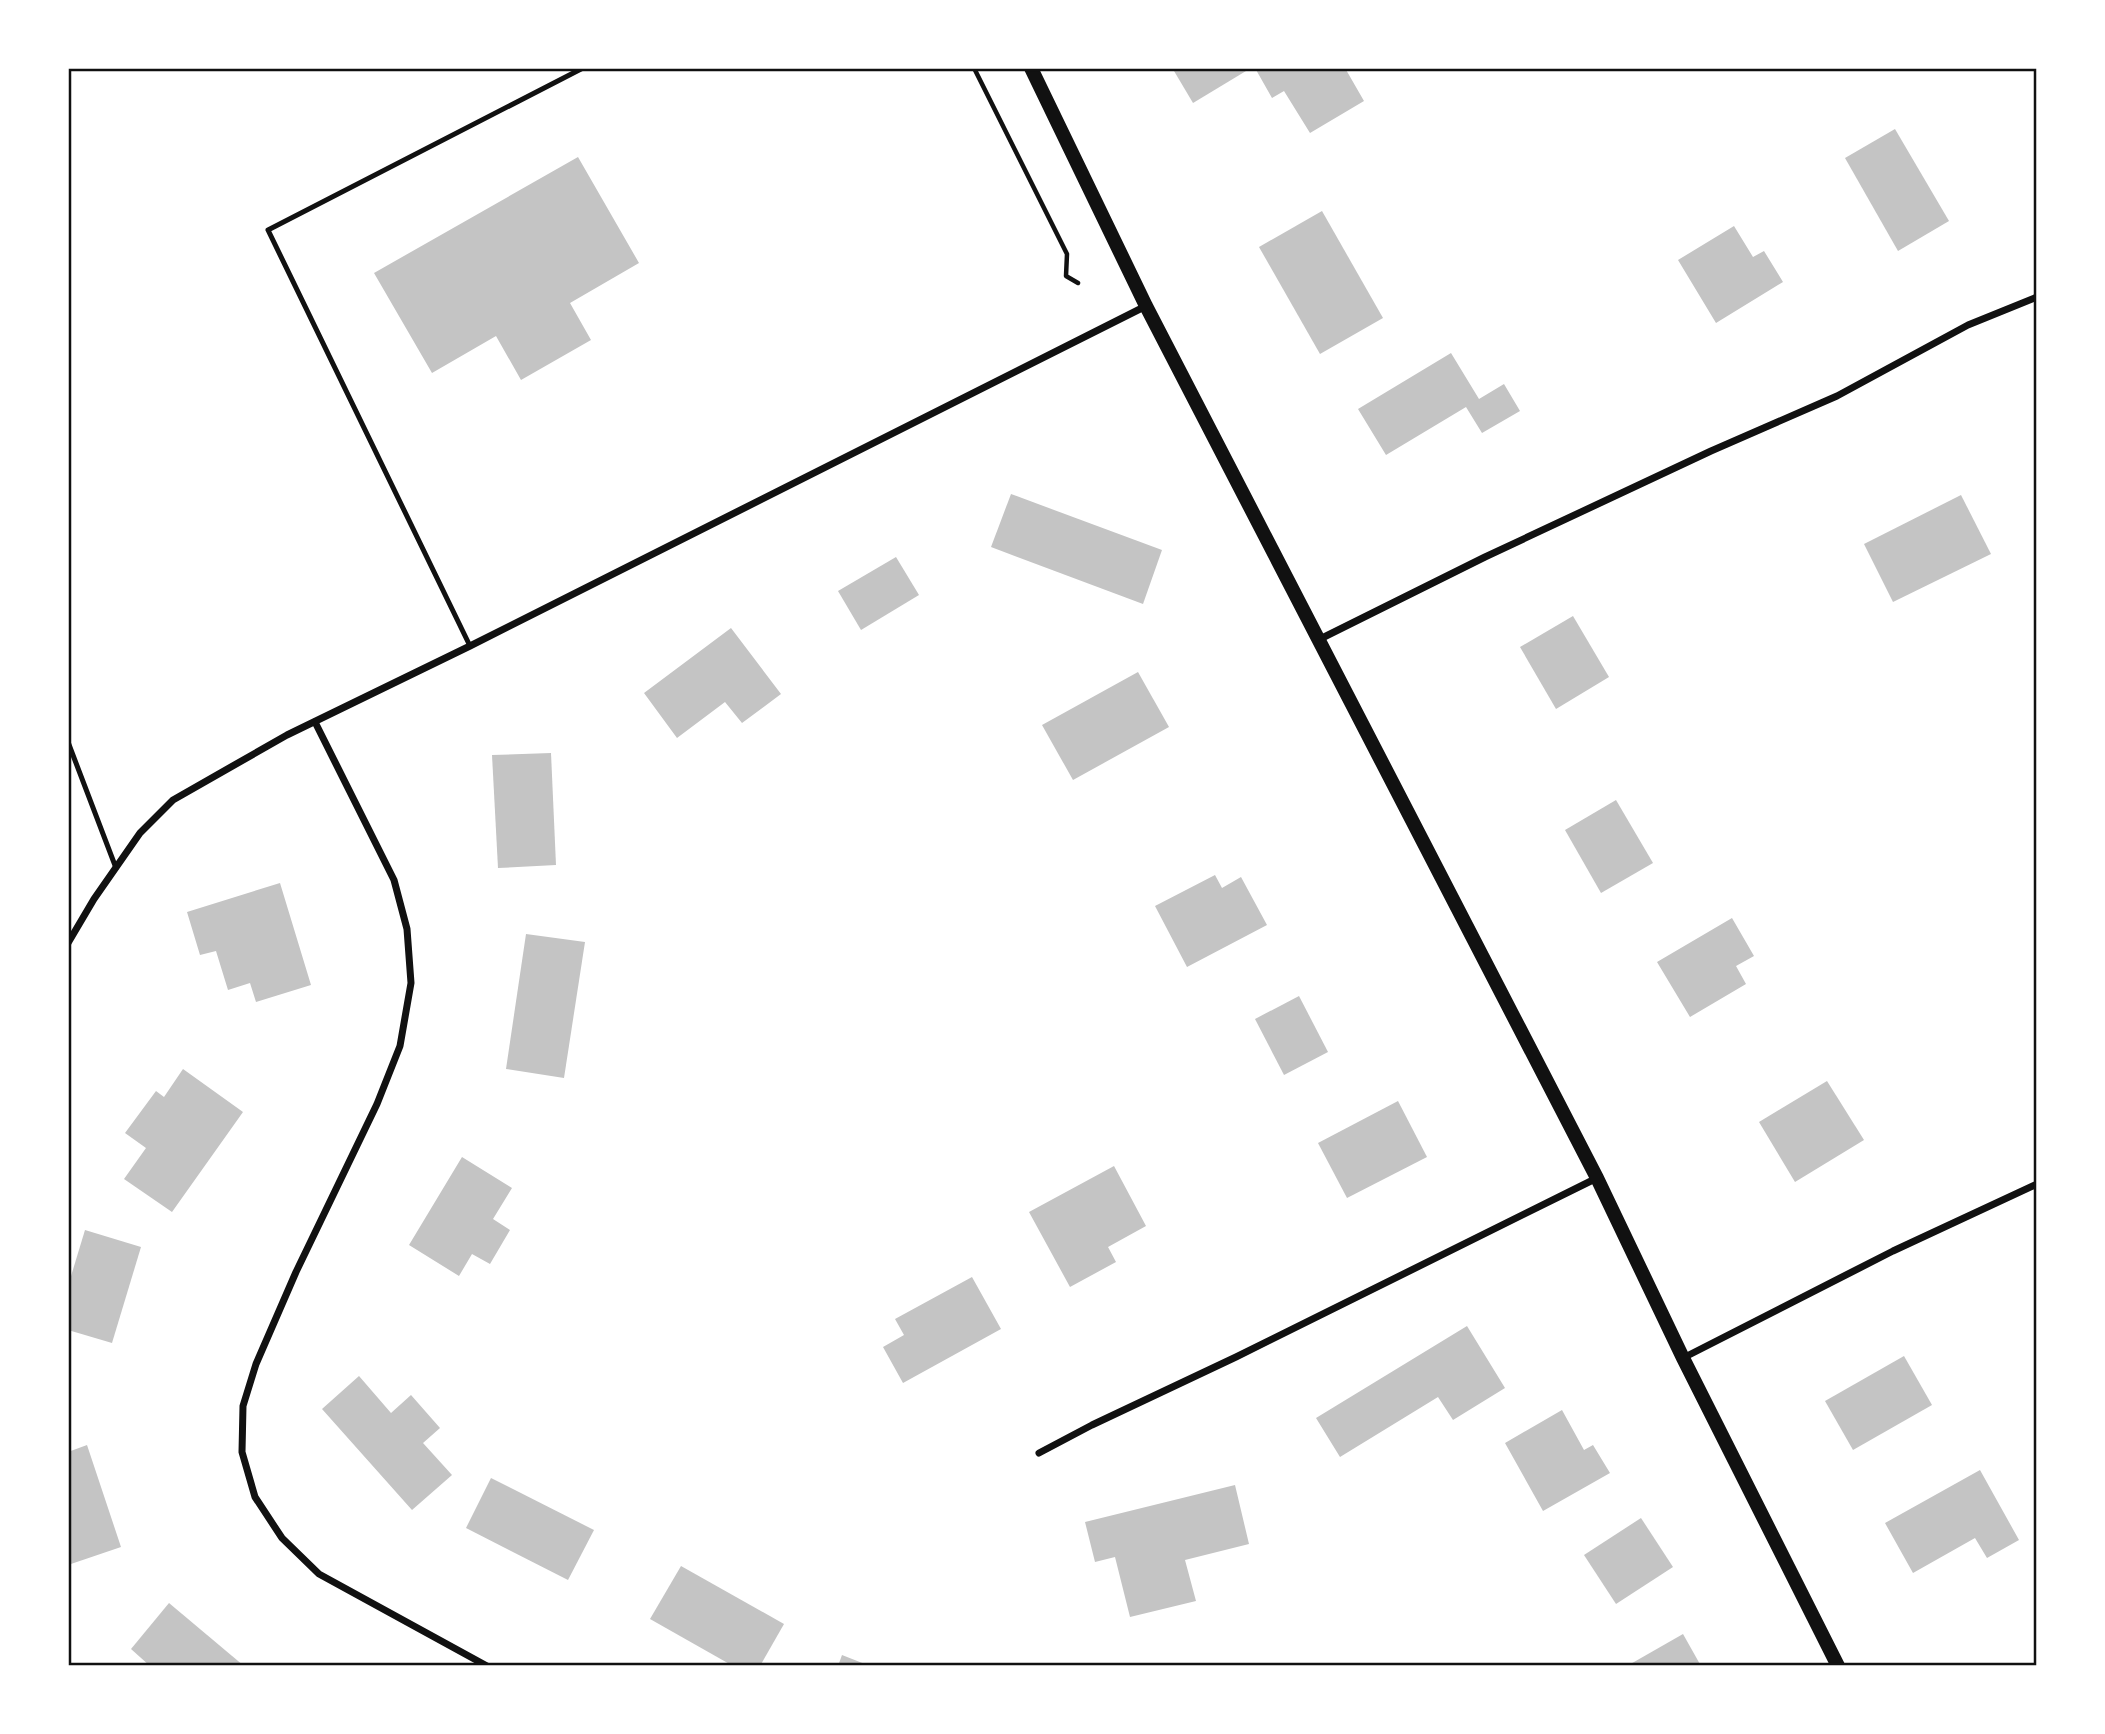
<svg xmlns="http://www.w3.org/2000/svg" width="2105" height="1734" font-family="'DM Sans',sans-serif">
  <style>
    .building { fill: #c4c4c4 }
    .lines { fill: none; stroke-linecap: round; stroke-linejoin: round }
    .path { stroke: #111; stroke-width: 4.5 }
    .service { stroke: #111; stroke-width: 5 }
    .minor { stroke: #111; stroke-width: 7 }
    .secondary { stroke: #111; stroke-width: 14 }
    .neatline { fill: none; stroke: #111; stroke-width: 2.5 }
  </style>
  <rect width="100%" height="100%" fill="#fff"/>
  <g class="building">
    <path d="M1178,68H1251L1193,103L1174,71Z"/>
    <path d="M1255,68H1345L1364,101L1310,133L1284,91L1272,98Z"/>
    <path d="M1895,129L1949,221L1898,251L1845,158Z"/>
    <path d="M578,157L639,263L570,303L591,340L521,380L496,336L432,373L374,273Z"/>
    <path d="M1322,211L1383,318L1320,354L1259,247Z"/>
    <path d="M1734,226L1753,257L1764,251L1783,282L1716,323L1678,260Z"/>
    <path d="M1451,353L1479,399L1504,384L1520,411L1482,433L1466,407L1386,455L1358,409Z"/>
    <path d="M1011,494L1162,550L1143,604L991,547Z"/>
    <path d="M1961,495L1991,554L1893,602L1864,544Z"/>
    <path d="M896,557L919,595L861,630L838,591Z"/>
    <path d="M1573,616L1609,677L1556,709L1520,647Z"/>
    <path d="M731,628L781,694L742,723L725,702L677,738L644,693Z"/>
    <path d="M1138,672L1169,727L1073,780L1042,725Z"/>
    <path d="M551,753L556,865L498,868L492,755Z"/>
    <path d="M1616,800L1653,863L1601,893L1565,830Z"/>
    <path d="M1215,875L1222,888L1241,877L1267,925L1187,967L1155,906Z"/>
    <path d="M280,883L311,985L256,1002L250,983L228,990L216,951L200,955L187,912Z"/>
    <path d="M1732,918L1754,956L1736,966L1746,984L1690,1017L1657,962Z"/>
    <path d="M526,934L585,942L564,1078L506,1069Z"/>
    <path d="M1299,996L1328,1052L1284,1075L1255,1019Z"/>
    <path d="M183,1069L243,1112L172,1212L124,1179L146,1148L125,1133L156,1091L164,1097Z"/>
    <path d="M1827,1081L1864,1140L1795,1182L1759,1122Z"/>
    <path d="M1398,1101L1427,1157L1347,1198L1318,1143Z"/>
    <path d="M462,1157L512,1188L493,1219L510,1230L490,1264L472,1254L459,1276L409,1245Z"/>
    <path d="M1114,1166L1146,1226L1108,1247L1116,1262L1070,1287L1029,1212Z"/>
    <path d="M85,1230L141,1247L112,1343L68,1330V1286Z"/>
    <path d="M972,1277L1001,1329L903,1383L883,1347L904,1335L895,1319Z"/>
    <path d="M1467,1326L1505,1388L1453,1420L1438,1397L1340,1457L1316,1418Z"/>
    <path d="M1904,1356L1932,1405L1853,1450L1825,1401Z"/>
    <path d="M359,1376L391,1413L411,1395L440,1428L423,1443L452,1475L412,1510L322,1409Z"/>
    <path d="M1562,1410L1584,1450L1593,1445L1610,1473L1543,1511L1505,1443Z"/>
    <path d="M87,1445L121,1547L68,1565V1452Z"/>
    <path d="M1980,1470L2019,1540L1987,1558L1975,1538L1913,1573L1885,1523Z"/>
    <path d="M491,1478L594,1530L568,1580L466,1528Z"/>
    <path d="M1235,1485L1249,1544L1185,1560L1196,1601L1130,1617L1115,1557L1095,1562L1085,1522Z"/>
    <path d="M1641,1518L1673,1567L1616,1604L1584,1555Z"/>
    <path d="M681,1566L784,1624L760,1666H733L650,1619Z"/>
    <path d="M169,1603L244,1666H150L131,1649Z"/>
    <path d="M1683,1634L1701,1666H1627Z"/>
    <path d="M842,1655L870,1666H838Z"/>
  </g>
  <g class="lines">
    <path class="path" d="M974,68L1067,254L1066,276L1078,283"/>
    <g class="service">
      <path d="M470,646L268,230L583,68"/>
      <path d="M68,742L116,868"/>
    </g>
    <g class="minor">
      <path d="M1318,640L1485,557L1711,451L1837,396L1968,325L2037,297"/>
      <path d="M315,722L394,880L407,929L411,983L400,1046L377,1104L296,1272L256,1364L243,1406L242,1452L255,1497L282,1538L319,1574L487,1666"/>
      <path d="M68,943L94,899L140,833L173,800L287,735L470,646L1146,306"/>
      <path d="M1683,1358L1893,1251L2037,1184"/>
      <path d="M1039,1453L1092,1425L1236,1357L1597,1178"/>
    </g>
    <path class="secondary" d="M1031,68L1146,306L1597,1178L1683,1358L1838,1666"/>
  </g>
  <rect width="2105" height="1734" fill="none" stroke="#ffffff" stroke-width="140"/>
  <rect x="70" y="70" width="1965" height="1594" class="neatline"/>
</svg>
